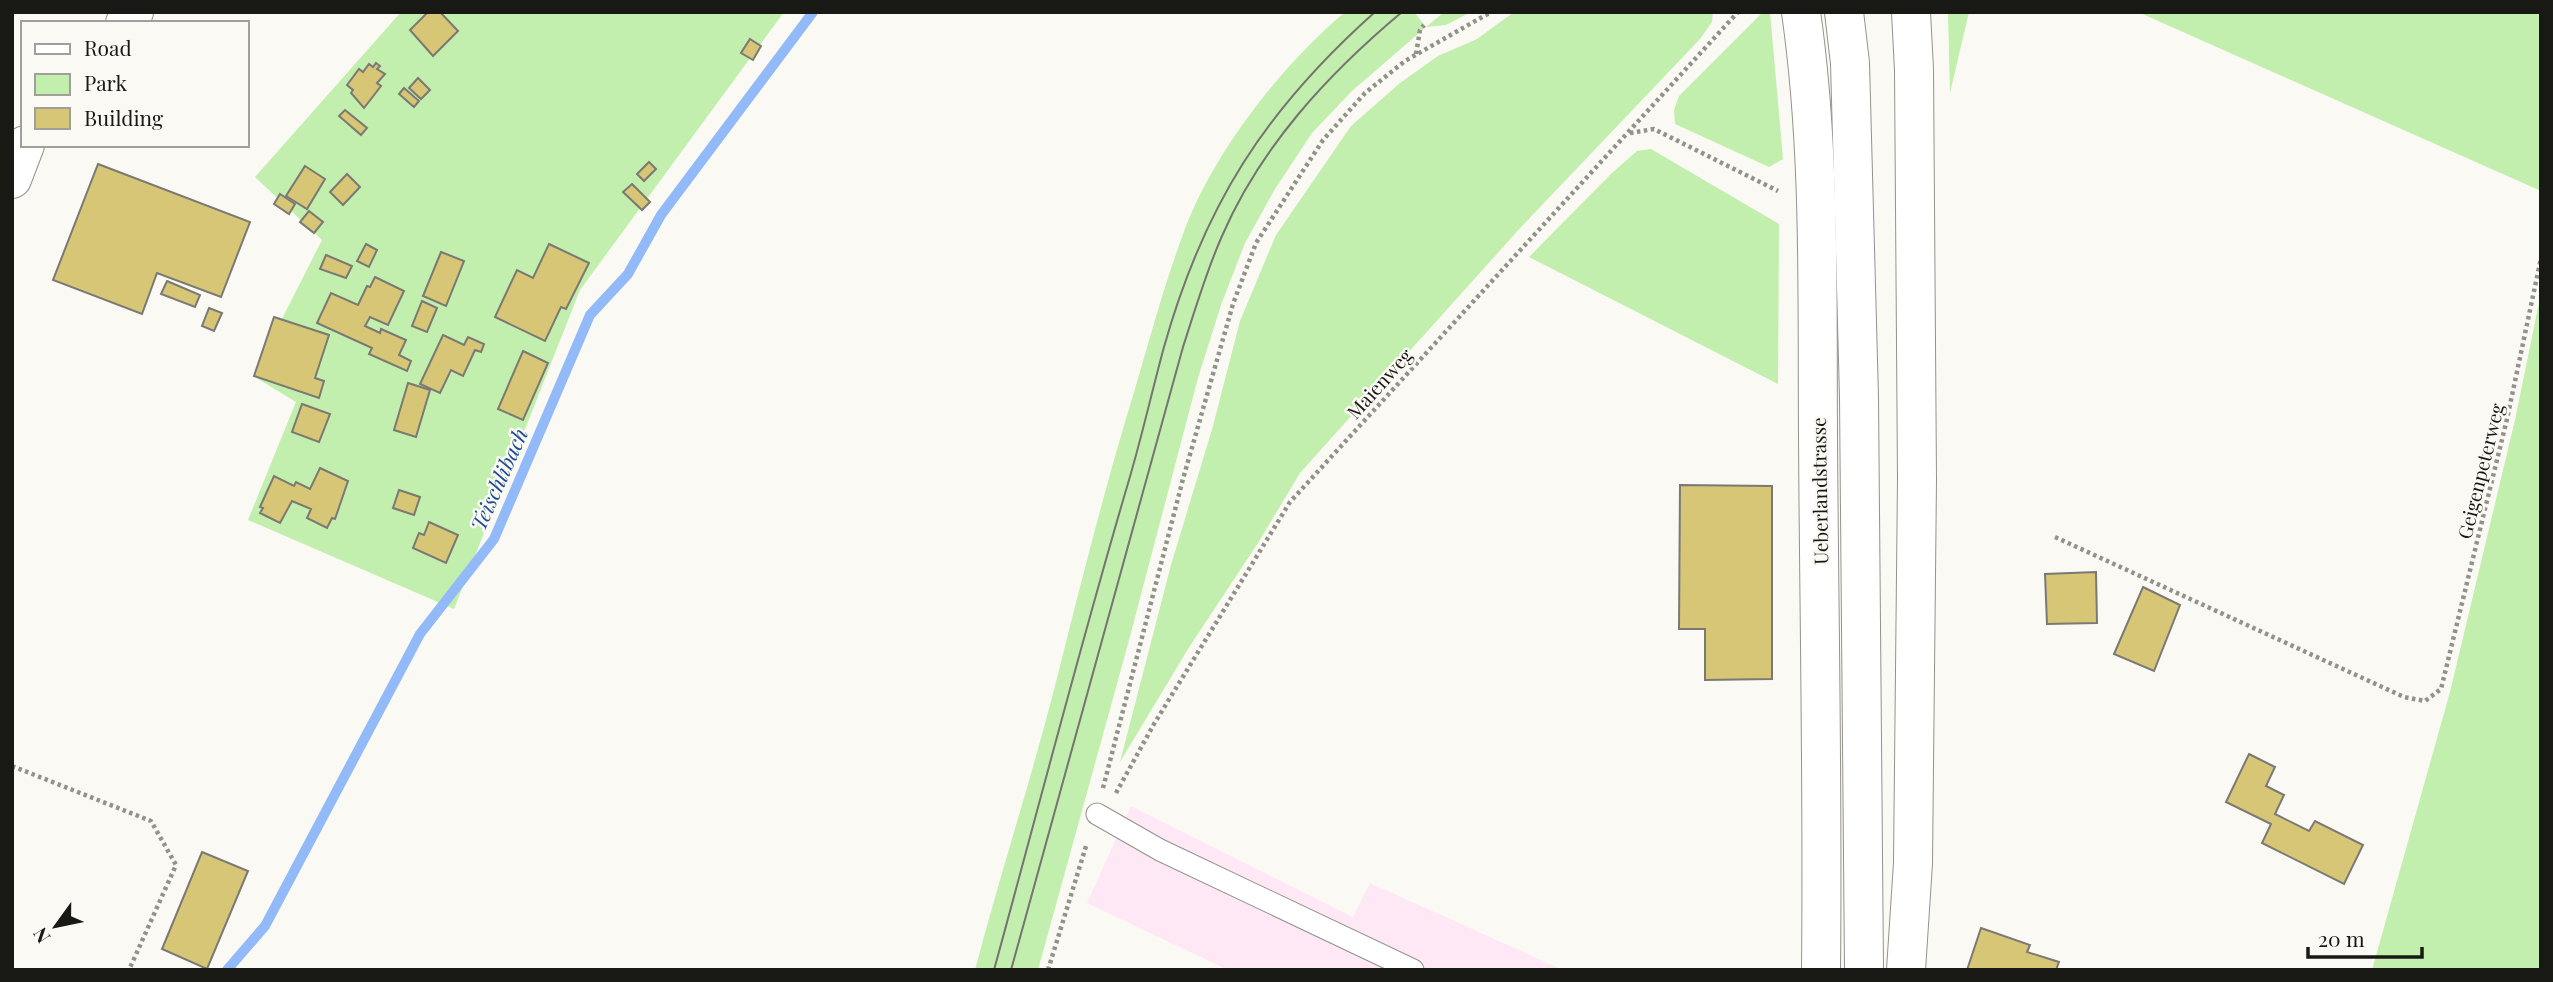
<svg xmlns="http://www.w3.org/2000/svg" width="2553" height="982" font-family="'Playfair Display',serif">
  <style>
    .commercial { fill: #fee8f6 }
    .green { fill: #c2eeae }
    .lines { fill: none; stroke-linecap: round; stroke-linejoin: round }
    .stream { stroke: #92baf9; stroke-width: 10 }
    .building { fill: #d8c677; stroke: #7a7973; stroke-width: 2 }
    .lane-casing { stroke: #93928b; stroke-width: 23 }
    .street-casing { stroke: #93928b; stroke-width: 40 }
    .primary-casing { stroke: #93928b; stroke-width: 40 }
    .path { stroke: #92918c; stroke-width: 4.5; stroke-dasharray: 3.5 3.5; stroke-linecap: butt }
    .lane { stroke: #fff; stroke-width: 21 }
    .street { stroke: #fff; stroke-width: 38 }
    .primary { stroke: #fff; stroke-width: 38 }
    .tram { stroke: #75746f; stroke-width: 2 }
    .labels { text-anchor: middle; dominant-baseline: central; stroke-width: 5; stroke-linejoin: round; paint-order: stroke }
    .street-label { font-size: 19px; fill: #181815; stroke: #fbf9f3 }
    .water-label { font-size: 21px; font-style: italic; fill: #1e4c96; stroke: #fbf9f3 }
  </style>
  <rect width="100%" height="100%" fill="#fbf9f3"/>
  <path class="commercial" d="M1131,806L1353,917L1370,883L1563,970H1228L1087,903Z"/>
  <g class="green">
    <path d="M401,12H784L580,290L454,609L248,520L296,402L253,376L322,240L255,177Z"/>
    <path d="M1345,12H1414L1426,27L1444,12H1471L1446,25L1426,27L1352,91L1312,133L1275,189L1245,243L1221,305L1198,378L1128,644L1038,970H975C1001,871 1033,774 1058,674C1082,579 1106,483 1135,389C1150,338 1164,286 1182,237C1211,155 1279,68 1345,12Z"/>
    <path d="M1514,12H1713L1712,22L1700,39L1522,226L1300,473L1258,543L1188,649L1120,762L1171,565L1213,426L1240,321L1276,235L1351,126L1400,83L1438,56L1477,39Z"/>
    <path d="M1763,12H1770L1783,159L1769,167L1675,124L1674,110L1679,96Z"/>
    <path d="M1948,12H1969L1950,93Z"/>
    <path d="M2138,12H2541V191Z"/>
    <path d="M1651,149L1779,224L1778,384L1529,257L1612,173L1637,151Z"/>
    <path d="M2541,293V970H2372L2450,692L2515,420Z"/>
  </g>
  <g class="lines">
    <path class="stream" d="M227,970L265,926L420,634L494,539L590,315L628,274L661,215L813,12"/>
  </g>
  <g class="building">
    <path d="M428,12L441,13L458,31L433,56L410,30Z"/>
    <path d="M750,39L761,46L753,60L741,53Z"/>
    <path d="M376,63L380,66L377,69L385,74L377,83L381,86L364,108L351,93L353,90L347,85L359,69L363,72L369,64L373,67Z"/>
    <path d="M418,78L430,90L421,99L409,88Z"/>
    <path d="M404,88L419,101L414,107L399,94Z"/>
    <path d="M345,110L367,128L361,135L339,116Z"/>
    <path d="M649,162L656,169L644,181L637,174Z"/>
    <path d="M98,164L250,222L221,297L157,273L142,314L53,280Z"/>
    <path d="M305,166L325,179L307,209L286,196Z"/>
    <path d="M347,174L360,187L343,205L330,192Z"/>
    <path d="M632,184L650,202L642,210L623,192Z"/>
    <path d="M280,194L295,204L289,214L274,204Z"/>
    <path d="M309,211L323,222L314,233L300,222Z"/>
    <path d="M366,244L377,250L369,267L357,261Z"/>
    <path d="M549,244L589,263L566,309L561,307L545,341L495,317L517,270L533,278Z"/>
    <path d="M441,252L464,261L446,306L423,296Z"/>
    <path d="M326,255L352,266L346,278L320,269Z"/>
    <path d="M375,277L404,291L388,325L370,317L365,326L380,333L381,329L406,340L399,355L411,361L407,371L369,354L372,348L317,323L331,293L358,305L367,286L370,287Z"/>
    <path d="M167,281L200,295L195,307L161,294Z"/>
    <path d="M422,301L437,308L427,332L412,326Z"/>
    <path d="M209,308L222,313L214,331L202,326Z"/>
    <path d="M274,317L329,335L315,378L324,381L319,398L254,376Z"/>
    <path d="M443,335L464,345L468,337L484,344L481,352L475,350L463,376L451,370L440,393L420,384Z"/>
    <path d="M523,351L548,363L523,420L498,409Z"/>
    <path d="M408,383L430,390L416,437L394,430Z"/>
    <path d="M302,404L330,414L319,442L292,432Z"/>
    <path d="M320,468L348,481L335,519L332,518L327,528L307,518L311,509L292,501L280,523L260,513L263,508L260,507L274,476L294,486L296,482L310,489Z"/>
    <path d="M1680,485L1772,486V679L1705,680V629H1679Z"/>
    <path d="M399,490L420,497L414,515L393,508Z"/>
    <path d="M429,522L458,535L446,563L413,548L419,533L424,535Z"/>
    <path d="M2096,572L2097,623L2047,624L2045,574Z"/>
    <path d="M2143,587L2180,605L2154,671L2114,654Z"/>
    <path d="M2249,754L2275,767L2266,786L2284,795L2275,814L2309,831L2315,821L2363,845L2344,884L2262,843L2271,824L2226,802Z"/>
    <path d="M202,852L248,871L207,969L162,949Z"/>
    <path d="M1981,928L2030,945L2027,952L2059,962L2056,970H1967Z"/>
  </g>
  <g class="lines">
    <g class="lane-casing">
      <path id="lane" d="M1097,814L1160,850L1413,970"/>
    </g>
    <g class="street-casing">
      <g id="street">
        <path d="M125,23L134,12"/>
        <path d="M12,179L25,145"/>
      </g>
    </g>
    <g class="primary-casing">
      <g id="primary">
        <path d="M1801,12C1821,151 1817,295 1818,435C1819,613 1823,791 1821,970"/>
        <path d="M1844,12L1850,63L1859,397L1864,970"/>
        <path d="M1906,970L1913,863L1917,479L1914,70L1911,12"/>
      </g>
    </g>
    <g class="path">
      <path d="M1416,54L1420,30L1424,25"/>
      <path d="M1630,133L1654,129L1778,191"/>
      <path d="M2055,537L2404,697L2425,701L2441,689L2507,419L2541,258"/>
      <path d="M12,766L151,821L176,865L129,970"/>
      <path d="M1103,788L1183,479L1233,304L1256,243L1323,140L1365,93L1405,61L1491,12"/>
      <path d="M1116,793L1154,724L1290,502L1738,12"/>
      <path d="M1048,970L1087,843"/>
    </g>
    <use href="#lane" class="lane"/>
    <use href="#street" class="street"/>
    <use href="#primary" class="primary"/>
    <g class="tram">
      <path d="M994,970C1039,806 1081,642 1129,480C1142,436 1152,391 1164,347C1204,205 1265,110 1375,12"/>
      <path d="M1011,970L1183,347C1195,310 1206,272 1222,236C1261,146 1328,74 1402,12"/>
    </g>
  </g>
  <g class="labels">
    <g class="street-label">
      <text transform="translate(1379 383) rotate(-48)">Maienweg</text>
      <text transform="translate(2480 471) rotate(-76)">Geigenpeterweg</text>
      <text transform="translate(1819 491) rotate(-91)">Ueberlandstrasse</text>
    </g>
    <g class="water-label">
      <text transform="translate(498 479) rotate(-66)">Teischlibach</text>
    </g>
  </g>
  <rect width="2553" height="982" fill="none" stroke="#181815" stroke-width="28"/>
  <rect x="21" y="21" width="228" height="126" fill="#fbf9f3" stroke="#a09f9a" stroke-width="2"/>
  <rect x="35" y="44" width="35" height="10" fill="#ffffff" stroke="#a09f9a" stroke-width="2"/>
  <text x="84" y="56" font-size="21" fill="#181815">Road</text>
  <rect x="35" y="74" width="35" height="21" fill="#c2eeae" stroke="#a09f9a" stroke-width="2"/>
  <text x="84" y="91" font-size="21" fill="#181815">Park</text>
  <rect x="35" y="108" width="35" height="21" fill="#d8c677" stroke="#a09f9a" stroke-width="2"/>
  <text x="84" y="126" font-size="21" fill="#181815">Building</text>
  <g transform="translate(56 926) rotate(237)" stroke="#fbf9f3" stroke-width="5" paint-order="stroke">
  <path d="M0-5L12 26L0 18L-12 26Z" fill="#181815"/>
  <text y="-10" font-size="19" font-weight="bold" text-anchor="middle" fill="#181815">N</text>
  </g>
  <path d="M2308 947v10h114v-10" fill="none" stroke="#181815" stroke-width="3.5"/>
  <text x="2318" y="947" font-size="21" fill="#181815" stroke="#fbf9f3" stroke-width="5" paint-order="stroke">20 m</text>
</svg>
